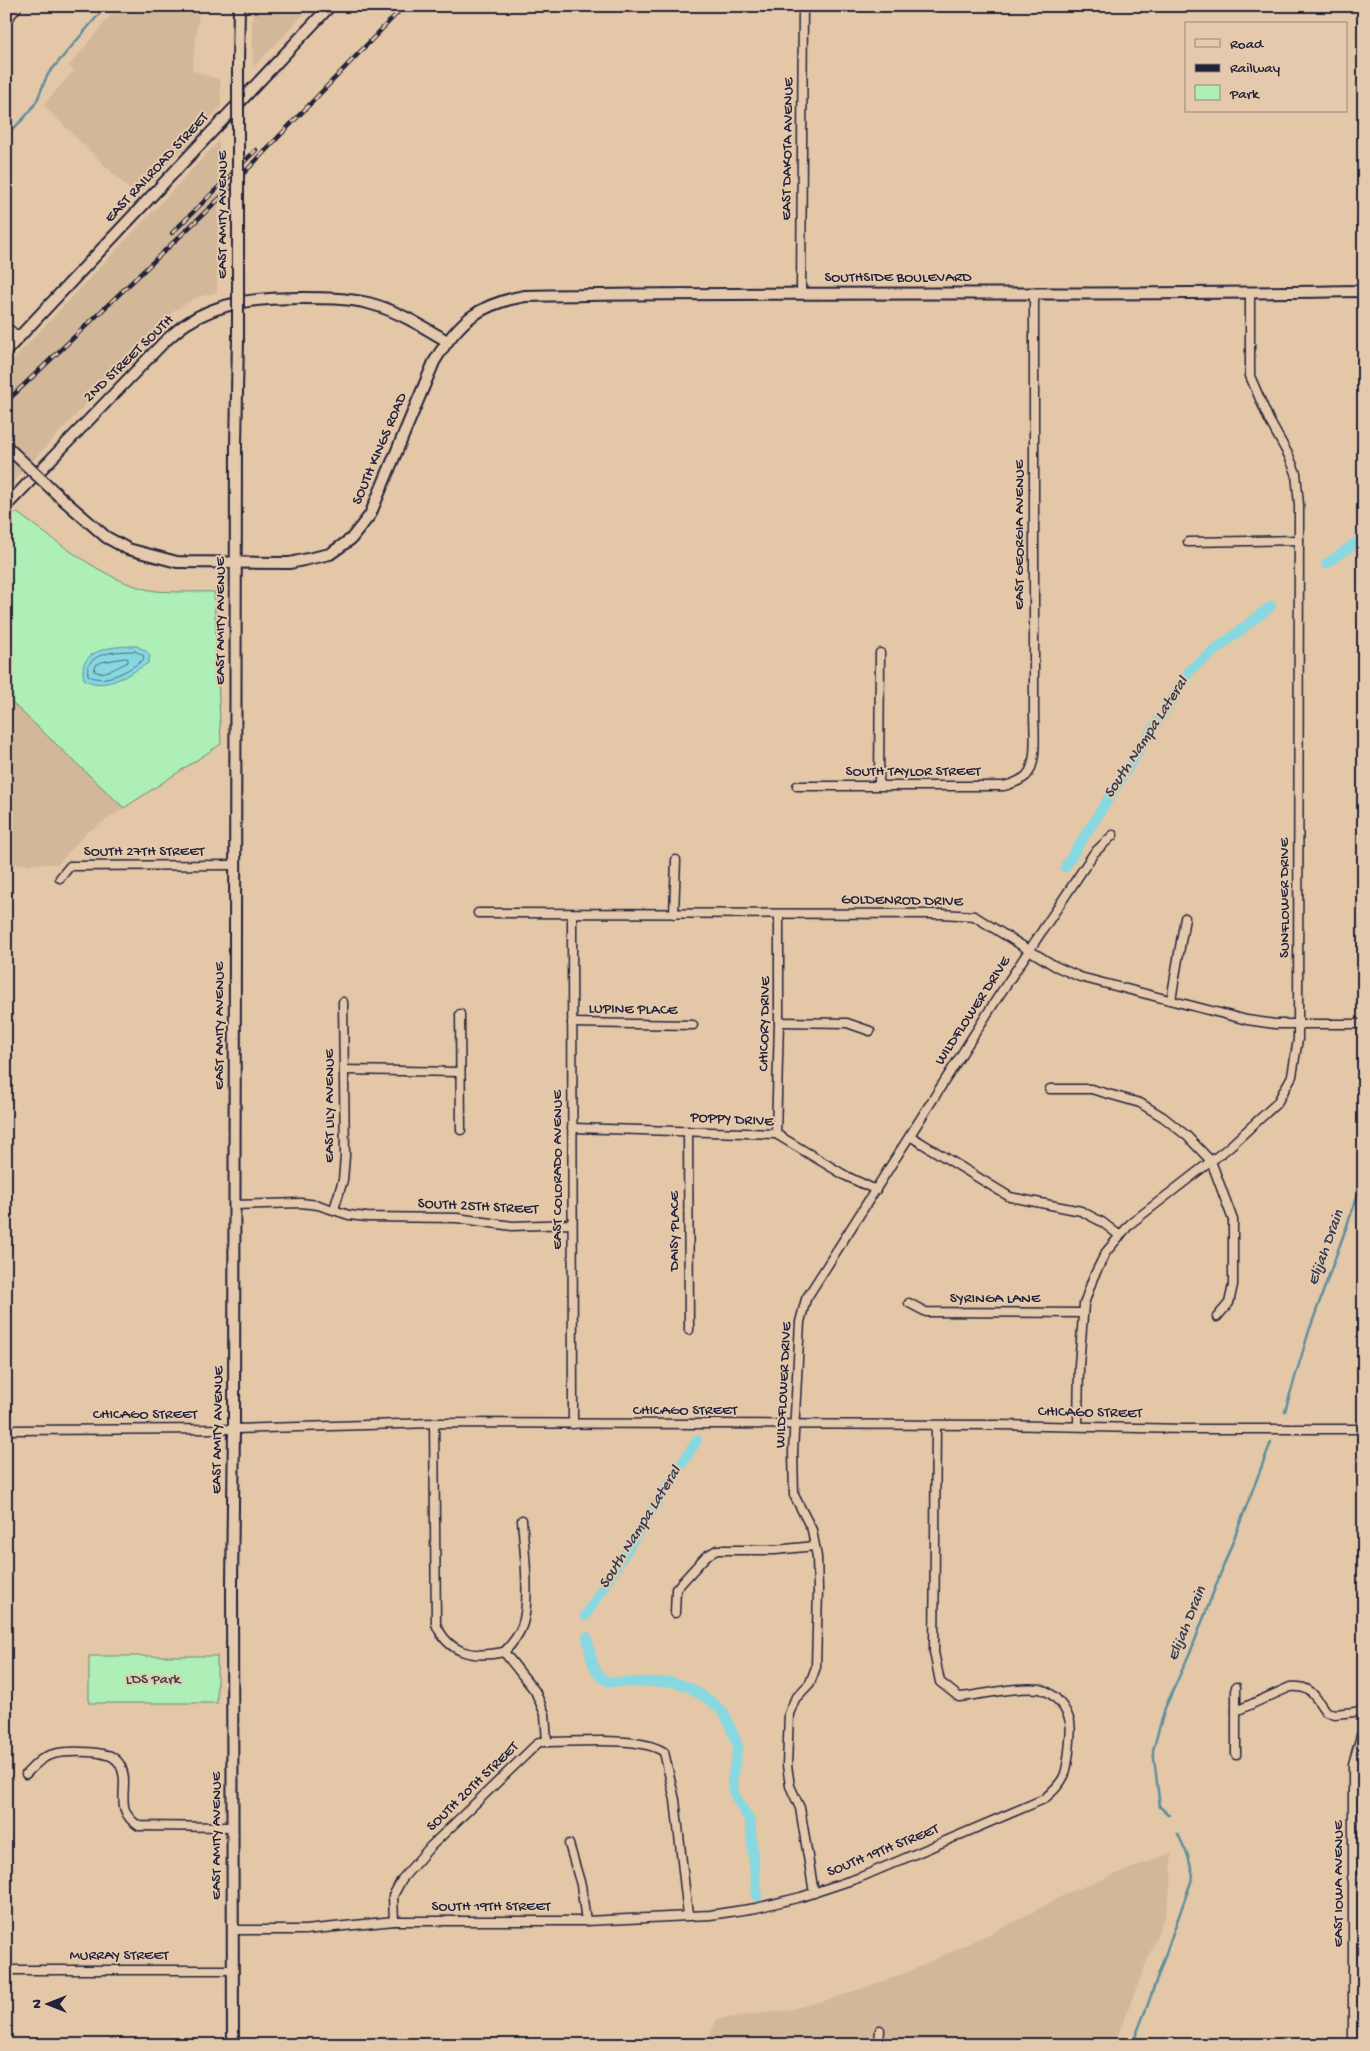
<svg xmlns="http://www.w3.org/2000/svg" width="1370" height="2051" font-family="'Gochi Hand',sans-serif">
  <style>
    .built { fill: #d2b899 }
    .green { fill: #aeefb7; stroke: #688879 }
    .water { fill: #87d8e0; stroke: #5f8f9e }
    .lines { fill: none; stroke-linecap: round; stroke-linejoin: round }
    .shore { stroke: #4a6b7d; stroke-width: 1 }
    .stream { stroke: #5f8f9e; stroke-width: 2.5 }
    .canal { stroke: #87d8e0; stroke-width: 10 }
    .street-casing { stroke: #22223b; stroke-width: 11 }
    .secondary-casing { stroke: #22223b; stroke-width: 14 }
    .street { stroke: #e5c9ac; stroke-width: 8 }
    .secondary { stroke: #e5c9ac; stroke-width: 10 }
    .rail-casing { stroke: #22223b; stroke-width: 4.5 }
    .rail { stroke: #e5c9ac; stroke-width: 2.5; stroke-dasharray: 8; stroke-linecap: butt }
    .secondary-bridge-casing { stroke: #22223b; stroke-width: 14; stroke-linecap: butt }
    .secondary-bridge { stroke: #e5c9ac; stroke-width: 10 }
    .labels { text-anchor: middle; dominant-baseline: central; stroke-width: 4; stroke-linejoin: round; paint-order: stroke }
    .street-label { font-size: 15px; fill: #22223b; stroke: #e5c9ac }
    .park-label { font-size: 15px; fill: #37414e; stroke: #e5c9ac }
    .water-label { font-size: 16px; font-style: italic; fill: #313d54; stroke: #e5c9ac }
  </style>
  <rect width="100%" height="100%" fill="#e3c7a7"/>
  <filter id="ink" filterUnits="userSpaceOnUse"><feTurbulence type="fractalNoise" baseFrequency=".02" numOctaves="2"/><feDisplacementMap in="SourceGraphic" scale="10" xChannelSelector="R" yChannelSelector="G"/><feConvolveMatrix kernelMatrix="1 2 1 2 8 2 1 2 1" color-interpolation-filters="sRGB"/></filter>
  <g filter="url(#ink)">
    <g class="built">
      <path d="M118,6H200L192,70L220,80L221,107L137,197L43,105L74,71L69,66Z"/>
      <path d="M252,6H312L253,68Z"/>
      <path d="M219,141L217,292L195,298L174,311L6,489V367Z"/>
      <path d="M6,697L124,808L86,833L58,864H6Z"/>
      <path d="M1171,1853L1172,1877L1166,1913L1114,2045H706L717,2019L789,2010L831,1999L906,1973L1012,1923L1070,1892Z"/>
    </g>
    <g class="green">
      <path d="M16,512C54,539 109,585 156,591C175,593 195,591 214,592L221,744L124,808L6,697V522Z"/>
      <rect x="89" y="1656" width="128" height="47"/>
    </g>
    <path class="water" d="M137,646L146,651L150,656L148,663C130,674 105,692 84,679C76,648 115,646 137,646Z"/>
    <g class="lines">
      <g class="shore">
        <path d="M135,651L143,655L144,659C132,669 103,686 88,675C84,652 118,651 135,651Z"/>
        <path d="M126,658L128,659V662C118,667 104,676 94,671L96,665L102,662Z"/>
      </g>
      <g class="stream">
        <path d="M6,135C17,125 29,115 36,102C41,93 43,82 49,73L106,6"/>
        <path d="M1285,1411L1309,1331L1364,1178"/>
        <path d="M1169,1815L1160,1807L1153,1750L1165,1708L1192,1648L1271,1442"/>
        <path d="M1132,2045L1148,2004L1193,1876L1188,1856L1178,1834"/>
      </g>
      <g class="canal">
        <path d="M1326,564L1364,537"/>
        <path d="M1065,867L1191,669L1271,606"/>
        <path d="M585,1616L697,1440"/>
        <path d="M587,1637C591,1654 591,1676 610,1682H673L689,1687L712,1702L725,1714L738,1746L732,1780L734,1794L750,1821L757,1897"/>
      </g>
      <g class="street-casing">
        <g id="street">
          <path d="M6,21L18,6"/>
          <path d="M801,292L803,6"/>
          <path d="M6,326L19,338"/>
          <path d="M1188,542L1299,540"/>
          <path d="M879,785L880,653"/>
          <path d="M797,786H1004C1012,784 1020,781 1026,776C1038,765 1034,730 1034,714V293"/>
          <path d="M60,878L70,866L234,865"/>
          <path d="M478,913L942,914L974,916L1055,966L1080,977L1247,1020L1275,1024H1364"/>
          <path d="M674,914L676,860"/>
          <path d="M572,915L573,1424"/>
          <path d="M1171,1000L1185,918"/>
          <path d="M460,1014L461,1130"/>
          <path d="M779,1022L847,1023L870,1031"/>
          <path d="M572,1023L693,1025"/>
          <path d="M344,1070L460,1072"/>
          <path d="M1050,1089H1091L1140,1103L1163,1117L1187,1136L1211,1161L1233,1220V1285L1229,1303L1217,1317"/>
          <path d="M572,1128L776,1134L846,1176L876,1190"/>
          <path d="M688,1131L689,1330"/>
          <path d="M776,1134L779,1022V914"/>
          <path d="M910,1136L1010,1197L1081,1211L1102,1222L1120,1236"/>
          <path d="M234,1205L301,1203L318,1205L349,1215L367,1217L457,1218L512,1226L572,1224"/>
          <path d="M334,1209L343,1180L345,1156L343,1002"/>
          <path d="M909,1303L926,1312L1083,1313"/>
          <path d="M434,1423L436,1624C449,1655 475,1658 504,1652"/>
          <path d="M1078,1426L1079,1365L1084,1304L1093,1278L1106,1252L1130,1224L1228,1148L1277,1103L1292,1076L1298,1039L1299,505L1296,473L1289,456L1269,420L1250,376V293"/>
          <path d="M6,1430L234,1429L434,1423L997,1425L1185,1429H1364"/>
          <path d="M675,1613L676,1589L706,1556L717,1550H775L815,1546"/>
          <path d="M504,1652C512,1644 518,1637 522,1626C531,1603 524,1546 522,1520"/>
          <path d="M504,1652L535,1691L545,1714L547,1742"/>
          <path d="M1236,1711L1290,1687C1313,1685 1314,1697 1326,1712L1335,1714L1364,1711"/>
          <path d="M1236,1755V1687"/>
          <path d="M26,1774C34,1766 42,1756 54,1754C65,1751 96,1751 107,1755C111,1755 117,1760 119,1763C133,1785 110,1808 139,1826L232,1827"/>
          <path d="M569,1844L581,1885L586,1921"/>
          <path d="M1352,1878H1364"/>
          <path d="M814,1893L800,1808L790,1786L787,1765L789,1714L795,1699L810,1683L816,1667L818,1590L817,1557L812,1530L794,1495L793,1452L800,1322L806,1299L996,1000L1094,853L1113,835"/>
          <path d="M394,1921L393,1896L402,1879L430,1847L539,1742C570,1743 639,1735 664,1752L675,1800L688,1915"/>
          <path d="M232,1930H305L394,1921H586L710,1915L756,1908L801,1897L861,1877L1044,1799C1052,1792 1060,1785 1064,1776C1068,1768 1072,1730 1070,1722C1067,1709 1054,1692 1040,1689C1018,1686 982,1695 959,1697L940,1682L934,1652L936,1426"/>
          <path d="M6,1970H232"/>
          <path d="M879,2045L880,2030"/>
          <path d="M1353,2045V1764L1364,1725"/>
        </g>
      </g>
      <g class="secondary-casing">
        <g id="secondary">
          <path d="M238,64L239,6"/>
          <path d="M6,351L330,6"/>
          <path d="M59,496L106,537L128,549L177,562L290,563L330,554L351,539L370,515L434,362C458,322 478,304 525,296C804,291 1084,296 1364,291"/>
          <path d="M6,506L163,343C170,337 178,329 186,324C221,300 263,298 303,298C325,298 346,298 368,303C396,310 422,326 447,341"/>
          <path d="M233,2045L232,1584L234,1429L236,445L238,339"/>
        </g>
      </g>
      <use href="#street" class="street"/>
      <use href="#secondary" class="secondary"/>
      <g class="rail-casing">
        <g id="rail">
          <path d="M172,233L256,150"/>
          <path d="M6,402L219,199L404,6"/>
        </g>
      </g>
      <use href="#rail" class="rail"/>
      <g class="secondary-bridge-casing">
        <g id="secondary-bridge">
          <path d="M238,339V64"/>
          <path d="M6,446L59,496"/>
        </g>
      </g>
      <use href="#secondary-bridge" class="secondary-bridge"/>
    </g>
  </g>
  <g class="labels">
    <g class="street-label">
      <text transform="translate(788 149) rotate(-89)">EAST DAKOTA AVENUE</text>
      <text transform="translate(157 168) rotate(-47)">EAST RAILROAD STREET</text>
      <text transform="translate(223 215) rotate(-90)">EAST AMITY AVENUE</text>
      <text x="898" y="278">SOUTHSIDE BOULEVARD</text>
      <text transform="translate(129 359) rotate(-44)">2ND STREET SOUTH</text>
      <text transform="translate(380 449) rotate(-67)">SOUTH KINGS ROAD</text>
      <text transform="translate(1020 535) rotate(-90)">EAST GEORGIA AVENUE</text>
      <text transform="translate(221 621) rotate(-90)">EAST AMITY AVENUE</text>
      <text x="913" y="772">SOUTH TAYLOR STREET</text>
      <text x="144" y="852">SOUTH 27TH STREET</text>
      <text transform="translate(1285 898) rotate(-90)">SUNFLOWER DRIVE</text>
      <text transform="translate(902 901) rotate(1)">GOLDENROD DRIVE</text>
      <text transform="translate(633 1010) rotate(1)">LUPINE PLACE</text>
      <text transform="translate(973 1011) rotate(-57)">WILDFLOWER DRIVE</text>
      <text transform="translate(765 1024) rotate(-89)">CHICORY DRIVE</text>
      <text transform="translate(220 1026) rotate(-90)">EAST AMITY AVENUE</text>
      <text transform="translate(330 1106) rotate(-90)">EAST LILY AVENUE</text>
      <text transform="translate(732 1120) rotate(3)">POPPY DRIVE</text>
      <text transform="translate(558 1170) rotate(-90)">EAST COLORADO AVENUE</text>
      <text transform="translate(478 1207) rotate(3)">SOUTH 25TH STREET</text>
      <text transform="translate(675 1231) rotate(-90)">DAISY PLACE</text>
      <text x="995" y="1299">SYRINGA LANE</text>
      <text transform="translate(784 1385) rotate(-87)">WILDFLOWER DRIVE</text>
      <text x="685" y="1411">CHICAGO STREET</text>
      <text transform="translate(1090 1413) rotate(1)">CHICAGO STREET</text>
      <text x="145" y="1415">CHICAGO STREET</text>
      <text transform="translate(218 1430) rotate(-89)">EAST AMITY AVENUE</text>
      <text transform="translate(473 1787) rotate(-44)">SOUTH 20TH STREET</text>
      <text transform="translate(217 1836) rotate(-90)">EAST AMITY AVENUE</text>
      <text transform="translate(883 1851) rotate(-22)">SOUTH 19TH STREET</text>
      <text transform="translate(1339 1884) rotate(-90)">EAST IOWA AVENUE</text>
      <text x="491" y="1907">SOUTH 19TH STREET</text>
      <text x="119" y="1956">MURRAY STREET</text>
    </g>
    <g class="park-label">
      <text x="153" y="1680">LDS Park</text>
    </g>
    <g class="water-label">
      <text transform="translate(1147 738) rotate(-57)">South Nampa Lateral</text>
      <text transform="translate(1327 1248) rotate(-70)">Elijah Drain</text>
      <text transform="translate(641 1528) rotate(-58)">South Nampa Lateral</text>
      <text transform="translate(1188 1624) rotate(-68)">Elijah Drain</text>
    </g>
  </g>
  <rect width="1370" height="2051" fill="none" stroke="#e5c9ac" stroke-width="25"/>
  <rect x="12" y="12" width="1345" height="2026" fill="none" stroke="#22223b" stroke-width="2" filter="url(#ink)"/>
  <rect x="1185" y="22" width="162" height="90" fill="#e5c9ac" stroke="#97867f"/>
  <rect x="1195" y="39" width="25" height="8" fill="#e5c9ac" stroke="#97867f"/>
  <text x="1230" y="48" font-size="15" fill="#22223b">Road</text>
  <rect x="1195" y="64" width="25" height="8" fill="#22223b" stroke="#97867f"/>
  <text x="1230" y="72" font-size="15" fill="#22223b">Railway</text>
  <rect x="1195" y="85" width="25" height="15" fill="#aeefb7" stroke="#97867f"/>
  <text x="1230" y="98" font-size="15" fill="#22223b">Park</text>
  <g transform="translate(48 2004) rotate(270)" stroke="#e5c9ac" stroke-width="4" paint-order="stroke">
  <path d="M0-4L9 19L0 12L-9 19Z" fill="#22223b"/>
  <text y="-8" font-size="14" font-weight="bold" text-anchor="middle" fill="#22223b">N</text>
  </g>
</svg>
